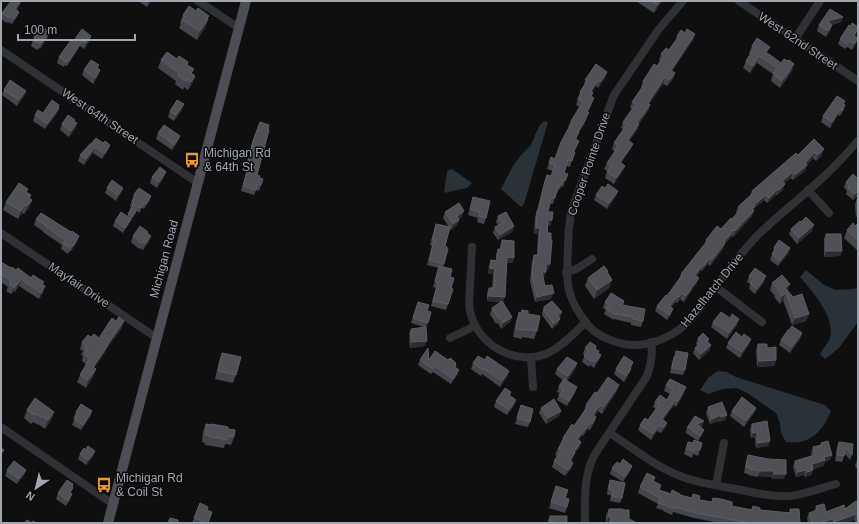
<svg xmlns="http://www.w3.org/2000/svg" width="859" height="524" font-family="Arial,sans-serif">
  <style>
    .water { fill: #293238 }
    .lines { fill: none; stroke-linecap: round; stroke-linejoin: round }
    .minor { stroke: #303135; stroke-width: 8 }
    .major { stroke: #4c4e54; stroke-width: 10 }
    .wall { fill: #45464b }
    .shaded-wall { fill: #2b2c2f }
    .building { fill: #4f5156; stroke: #5b5e64 }
    .labels { text-anchor: middle; dominant-baseline: central; stroke-width: 3; stroke-linejoin: round; paint-order: stroke }
    .street-label { font-size: 12px; fill: #a0a7b1; stroke: #0a0a0b }
    .poi-label { font-size: 12px; fill: #a0a7b1; stroke: #0a0a0b; text-anchor: start }
  </style>
  <rect width="100%" height="100%" fill="#0f0f10"/>
  <g class="water">
    <path d="M544,121L548,122L524,204L521,207L501,189L513,166L521,155L531,145L539,126Z"/>
    <path d="M452,169L472,183L467,188L444,193L447,171Z"/>
    <path d="M806,270L824,285L836,290L854,289L858,287V322L839,348L825,359L820,354C823,349 828,343 830,338C836,318 812,291 800,277Z"/>
    <path d="M718,371L727,372L736,377L825,405L831,411C825,425 816,440 799,442C795,443 790,442 786,442L781,433L780,423L776,413L749,394L737,388L723,389L708,394L700,390L709,377Z"/>
  </g>
  <g class="lines">
    <g class="minor">
      <path d="M198,1L239,28"/>
      <path d="M683,1L659,29L614,95L571,212C569,224 568,236 568,248C566,282 565,296 587,324C596,335 610,341 624,344C645,348 669,339 685,325C694,317 701,307 708,297C724,276 739,255 757,236C777,216 800,199 820,180C834,168 846,154 858,141"/>
      <path d="M739,1L858,81"/>
      <path d="M795,39L820,1"/>
      <path d="M1,50L198,183"/>
      <path d="M808,190L829,213"/>
      <path d="M1,233L157,338"/>
      <path d="M472,247C471,259 471,272 470,284C470,293 468,302 470,311C477,345 516,367 548,353C563,346 574,333 586,322"/>
      <path d="M566,273L578,268L592,259"/>
      <path d="M716,287L762,322"/>
      <path d="M450,338L475,326"/>
      <path d="M531,357L533,387"/>
      <path d="M1,427L113,504"/>
      <path d="M610,433C632,448 655,466 680,476C698,483 718,486 737,489C755,493 772,497 791,496C805,494 822,488 836,484"/>
      <path d="M716,485L724,443"/>
      <path d="M585,523C585,499 583,476 595,454L647,376C651,365 653,354 651,342"/>
    </g>
    <path class="major" d="M108,523L246,1"/>
  </g>
  <g class="wall">
    <path d="M21,1L19,6L17,10L19,12L17,17L12,24L8,22L7,23L1,19L2,13Z"/>
    <path d="M138,1H151L147,7Z"/>
    <path d="M636,1H662L654,13Z"/>
    <path d="M183,15L208,19L205,28L197,40L179,28L181,24L180,23Z"/>
    <path d="M843,17L841,22L832,25L830,31L826,37L817,31L819,25Z"/>
    <path d="M685,33L695,34L693,40L672,71L675,73L673,79L667,86L663,84L649,104L650,105L648,111L639,124L637,130L629,141L633,144L630,150L621,163L622,172L614,184L605,178L607,171L604,169L607,163L613,154L614,151L612,149L614,143L623,129L621,128L623,122L632,109L630,108L632,102L642,88L641,87L643,81L657,66L660,61L659,60L661,54L669,50L676,41L677,36Z"/>
    <path d="M856,33L855,36L858,38L856,44L852,50L847,47L845,49L838,44L840,39Z"/>
    <path d="M91,36L89,42L84,49L80,46L67,66L65,65L64,67L57,63L59,57L73,42Z"/>
    <path d="M34,37H48L40,49L39,48L37,50L31,46Z"/>
    <path d="M752,46L767,53L792,71L780,88L771,81L773,74L757,63L750,73L743,68L746,61L750,54L749,53Z"/>
    <path d="M177,59L187,65L192,74L195,76L192,84L188,90L184,87L183,90L175,84L176,81L158,68L161,60Z"/>
    <path d="M98,68L100,70L98,76L93,84L82,75L84,70Z"/>
    <path d="M607,72L605,78L598,88L596,86L592,92V104L588,112L589,113L584,124L579,132L576,140L577,147L574,152L570,167L566,166L564,173L565,180L563,187L561,186L560,189H559L557,193H556L553,204H550L548,212L552,220L550,226H548V270H546L543,278L545,286L551,299L535,302L530,281L532,261L534,255H537L538,234H534L535,217L537,211L543,187L547,175L551,176L553,171L547,169L551,157L555,159L569,127H568L571,121L579,107L576,105L580,92L584,86L585,80Z"/>
    <path d="M4,90L24,96L17,106L2,95Z"/>
    <path d="M59,105L57,113L45,129L33,121L35,115L43,113Z"/>
    <path d="M844,105L843,111L840,116L838,115L830,128L821,122L823,116Z"/>
    <path d="M182,110L174,121L168,117L170,111Z"/>
    <path d="M75,120L74,122L77,123L75,129L69,137L60,130L62,124Z"/>
    <path d="M260,122L268,129L257,175L259,178L261,185L259,191L256,190L254,195L241,191L248,166H246L252,143Z"/>
    <path d="M158,133L180,136L178,141L172,150L156,139Z"/>
    <path d="M814,139L822,155L816,161L813,158L807,165L805,171L793,180L791,178L784,183L783,190L777,195H776L767,203L764,200L754,209L752,216L733,237L732,236L725,244L723,249L710,266L708,264L702,271L701,270L697,276V283L691,291L689,294L684,302L680,299L677,303L676,302L671,307V315L667,320L655,311L657,306L667,296L679,280L681,274L705,244L706,240L721,229L732,219L737,213L736,212L738,207L750,196L752,191L798,155Z"/>
    <path d="M103,143L110,145L108,150L102,159L93,153L84,165L78,161L80,155L91,144Z"/>
    <path d="M152,177H164L157,188L150,183Z"/>
    <path d="M846,182L858,195L853,200L846,194L847,191L844,187Z"/>
    <path d="M107,188H123L121,193L116,201L105,193Z"/>
    <path d="M605,188L618,191L616,196L607,209L594,200L596,195Z"/>
    <path d="M27,192L30,199L32,200L29,208L24,214L22,213L18,219L3,210L6,202Z"/>
    <path d="M134,194L151,196L149,202L144,209L142,208L139,213L137,211L123,233L113,226L115,221L127,216L132,208L130,206Z"/>
    <path d="M473,197L486,218L484,224L477,222L478,218L468,215Z"/>
    <path d="M857,199H858V217H856L855,205Z"/>
    <path d="M445,212L462,217L459,219V220L457,225L451,230L450,228L445,246L444,264L443,267L450,277L451,288L448,304L446,310L431,306L436,288L433,287L439,268L427,265L432,246L430,245L436,224L449,227L443,218Z"/>
    <path d="M498,216L514,226L512,232L498,240L493,233L495,227L498,226L496,222Z"/>
    <path d="M36,219L71,232L79,236L77,242L71,251H70L68,254L61,249L62,245L43,232V231L34,225Z"/>
    <path d="M858,223V251L844,238L847,230L855,226Z"/>
    <path d="M791,229L812,231L797,244L789,234Z"/>
    <path d="M148,234L149,242L143,250L140,248L139,249L131,242L133,236Z"/>
    <path d="M826,234L842,251L840,256L824,257V239Z"/>
    <path d="M502,240L514,258L512,263H507L503,302L512,317L510,322L501,329L498,323L496,324L490,314L492,308L501,302L487,301V293L489,288H492L493,274H488L489,266L491,260H496V254L498,249H500V246Z"/>
    <path d="M775,246L788,254L778,266L770,260Z"/>
    <path d="M1,262L11,268L16,270L43,285V293L39,299L19,286L15,292L14,291L11,294L6,291L8,287L1,282Z"/>
    <path d="M749,276L764,282L755,294L749,289L750,284L747,282Z"/>
    <path d="M588,278L612,280L609,288L594,299L585,286Z"/>
    <path d="M772,283L790,284L787,290L809,314L806,321L792,325L783,300L780,304L774,297L775,296L770,290Z"/>
    <path d="M624,301L623,305L643,321L641,327L631,325V323L614,319V320L604,314L606,310L603,308L605,302Z"/>
    <path d="M418,302L427,311L431,312L426,328L425,346L410,348L409,334L411,329L424,327L411,323Z"/>
    <path d="M544,307L560,318L558,324L552,329L542,315V313Z"/>
    <path d="M522,310L528,314L537,331L534,339L522,337V339L513,337L516,321L519,312L520,313Z"/>
    <path d="M730,318L739,319L737,325L727,339L711,327L713,322Z"/>
    <path d="M122,328L106,349L105,352L94,368L96,369L93,377L86,388L77,382L80,375L86,364L82,361L83,356L81,355L83,351L80,349L82,342L91,337L99,338Z"/>
    <path d="M789,330L802,333L800,339L790,353L779,345L781,340Z"/>
    <path d="M742,337L751,339L749,344L740,358L726,348L728,343Z"/>
    <path d="M698,338L709,339L708,342L711,345L709,351L699,360L693,353L695,348L697,345L696,344Z"/>
    <path d="M758,344L767,348L776,360L774,366L757,367L756,350Z"/>
    <path d="M596,346L595,349L599,351L598,353L601,355L599,360L594,368L590,365L589,367L582,362L585,355L583,354L585,348Z"/>
    <path d="M676,351L685,370L683,375L670,373L672,363Z"/>
    <path d="M222,353L236,375L233,383L215,379L219,362Z"/>
    <path d="M420,360H448L455,364L457,375L451,384L433,372L431,374L418,365Z"/>
    <path d="M485,360L509,371L507,377L500,387L482,374L481,376L471,369L473,363Z"/>
    <path d="M633,362L629,374L624,382L614,374L616,369Z"/>
    <path d="M577,363L575,369L567,381L575,393L567,406L557,400L560,393L557,392L559,386L563,380L555,374L557,369Z"/>
    <path d="M666,385L684,393L676,407L674,405L663,420L667,423L665,428L661,433L657,431L651,440L638,430L640,425L648,420L656,409L653,407L655,402L667,400L670,394L664,391Z"/>
    <path d="M617,391L602,414L598,411L595,416L596,417L594,423L590,430L588,429L583,436L582,435L579,440L581,442L579,448L574,454L571,461L573,463L571,469L565,476L552,467L554,461L557,456L555,455L563,438L574,426L584,411L586,405L597,393Z"/>
    <path d="M511,392L510,396L514,406L507,415L494,407L496,401Z"/>
    <path d="M521,405L530,422L528,427L515,424Z"/>
    <path d="M708,407L727,415L725,420L719,422V421L710,424L706,413Z"/>
    <path d="M541,408L561,411L559,416L546,424L539,413Z"/>
    <path d="M756,408L754,413L744,427L730,416L732,411Z"/>
    <path d="M27,410L54,412L51,420L45,429L38,424V425L33,422L31,424L24,418Z"/>
    <path d="M92,411L90,417L81,430L72,425L75,418L74,417L76,412Z"/>
    <path d="M695,416L702,427H701L702,435L698,441L686,433H685L687,428Z"/>
    <path d="M206,424L228,429L234,437L231,445L225,444L224,448L205,445V443L202,442L203,432Z"/>
    <path d="M752,424L770,441L768,446L756,448L755,438H751L750,429Z"/>
    <path d="M688,442L693,443H702L698,456L693,454L692,458L684,454Z"/>
    <path d="M839,442L853,444L852,455L850,460L845,454L842,462L835,461L837,447Z"/>
    <path d="M821,443L832,455L830,460L825,462L823,466L813,469L811,475L805,477L804,475L796,477L793,466L795,461L812,456L811,453L813,447L820,445Z"/>
    <path d="M85,450L95,451L93,457L86,465L78,459L80,454Z"/>
    <path d="M748,455L768,459L784,479H772V477L758,476V477L748,475V474L744,473L746,461Z"/>
    <path d="M858,459V470L855,466L857,460Z"/>
    <path d="M632,466L630,471L623,482L610,474L612,468Z"/>
    <path d="M7,470H26L24,475L17,484L5,476Z"/>
    <path d="M655,477L654,481L660,490L671,494L680,495L692,498L712,502L713,498L732,506L751,510L753,506L760,510L789,513L790,509L800,523H720L694,518L673,512L672,515L663,511V510L656,508L658,504L638,493L640,487Z"/>
    <path d="M610,480L622,498L620,503L610,501L611,495H607L608,486Z"/>
    <path d="M73,484L72,487L70,500L66,506L56,499L58,493Z"/>
    <path d="M556,486L565,498L567,507L565,513L549,508Z"/>
    <path d="M200,503L207,510L208,523H192Z"/>
    <path d="M858,503V522L857,523H856L854,520L845,523H808L807,518L809,513L815,511L816,506L826,512L845,509Z"/>
    <path d="M609,509L623,510L629,519L637,523H606V515Z"/>
    <path d="M550,516L567,523H547Z"/>
  </g>
  <g class="shaded-wall">
    <path d="M21,1L19,6L13,14L15,9Z"/>
    <path d="M149,1H151L147,7Z"/>
    <path d="M660,1H662L654,13L657,5Z"/>
    <path d="M19,12L17,17L12,24L14,19Z"/>
    <path d="M209,16L206,22L208,19L205,28L197,40L200,31Z"/>
    <path d="M843,17L841,22L825,27L827,21Z"/>
    <path d="M832,25L830,31L826,37L828,31Z"/>
    <path d="M50,32L48,37L40,49L42,43Z"/>
    <path d="M695,34L693,40L668,76L671,70Z"/>
    <path d="M91,36L89,42L84,49L86,43Z"/>
    <path d="M858,38L856,44L852,50L854,44Z"/>
    <path d="M82,41L80,46L67,66L69,61Z"/>
    <path d="M759,56L757,63L750,73L753,66Z"/>
    <path d="M794,64L792,71L785,81L788,74Z"/>
    <path d="M100,70L98,76L93,84L95,78Z"/>
    <path d="M607,72L605,78L598,88L600,82Z"/>
    <path d="M675,73L673,79L667,86L670,80Z"/>
    <path d="M787,74L784,81L780,88L782,81Z"/>
    <path d="M195,76L192,84L188,90L191,82Z"/>
    <path d="M665,77L663,84L645,109L648,103Z"/>
    <path d="M598,80L596,86L589,97L591,91Z"/>
    <path d="M26,91L24,96L17,106L19,100Z"/>
    <path d="M594,98L592,104L585,117L587,111Z"/>
    <path d="M184,104L182,110L174,121L176,115Z"/>
    <path d="M59,105L57,113L45,129L47,124Z"/>
    <path d="M650,105L648,111L635,129L637,123Z"/>
    <path d="M845,105L843,111L840,116L842,111Z"/>
    <path d="M840,109L838,115L830,128L832,122Z"/>
    <path d="M589,113L584,124L576,138L578,132Z"/>
    <path d="M77,123L75,129L69,137L71,131Z"/>
    <path d="M639,124L637,130L626,146L628,140Z"/>
    <path d="M180,136L178,141L172,150L174,145Z"/>
    <path d="M579,141L577,147L571,158L573,152Z"/>
    <path d="M633,144L630,150L617,168L620,162Z"/>
    <path d="M110,145L108,150L102,159L104,154Z"/>
    <path d="M95,147L93,153L84,165L86,159Z"/>
    <path d="M824,149L822,155L816,161L818,155Z"/>
    <path d="M815,152L813,158L805,166L807,165L805,171L793,180L795,175L805,163Z"/>
    <path d="M625,166L622,172L614,184L616,178Z"/>
    <path d="M166,172L164,177L157,188L159,182Z"/>
    <path d="M793,172L791,178L780,187L782,181Z"/>
    <path d="M785,184L783,190L777,195L779,190Z"/>
    <path d="M123,188L121,193L116,201L118,195Z"/>
    <path d="M778,189L776,195L767,203L769,198Z"/>
    <path d="M618,191L616,196L607,209L609,203Z"/>
    <path d="M858,191V195L853,200L855,194Z"/>
    <path d="M766,195L764,200L754,209L752,216L733,237L735,231L752,209L754,205Z"/>
    <path d="M151,196L149,202L144,209L146,204Z"/>
    <path d="M32,200L29,208L24,214L27,206Z"/>
    <path d="M144,203L142,208L139,213L141,208Z"/>
    <path d="M25,205L22,213L18,219L21,211Z"/>
    <path d="M139,206L137,211L130,222L132,217Z"/>
    <path d="M464,211L462,217L455,222L457,216Z"/>
    <path d="M858,211V217H856Z"/>
    <path d="M131,219L129,224L123,233L125,228Z"/>
    <path d="M459,220L457,225L451,230L453,224Z"/>
    <path d="M548,220H552L550,226L546,225Z"/>
    <path d="M814,225L812,231L797,244L799,238Z"/>
    <path d="M514,226L512,232L498,240L500,235Z"/>
    <path d="M536,228H540L538,234H534Z"/>
    <path d="M734,230L732,236L725,244L723,249L710,266L712,260L724,242Z"/>
    <path d="M79,236L77,242L71,251L73,246Z"/>
    <path d="M151,236L149,242L143,250L145,244Z"/>
    <path d="M790,248L788,254L778,266L780,261Z"/>
    <path d="M826,251H842L840,256L824,257Z"/>
    <path d="M507,257L514,258L512,263H505Z"/>
    <path d="M710,258L708,264L702,271L704,266Z"/>
    <path d="M546,264H550L548,270H544Z"/>
    <path d="M703,265L701,270L693,281L695,275Z"/>
    <path d="M490,268L495,269L493,274H488Z"/>
    <path d="M542,272H546L544,278Z"/>
    <path d="M766,276L764,282L755,294L757,289Z"/>
    <path d="M699,278L697,283L691,291L689,294L684,302L686,296L691,288Z"/>
    <path d="M21,279L19,286L15,292L17,285Z"/>
    <path d="M612,280L609,288L594,299L597,290Z"/>
    <path d="M16,284L14,291L11,294Z"/>
    <path d="M790,284L787,291L785,288Z"/>
    <path d="M45,286L43,293L39,299L41,293Z"/>
    <path d="M554,293L551,299L535,302L537,297Z"/>
    <path d="M682,293L680,299L677,303L679,297Z"/>
    <path d="M786,293L783,300L780,304L782,296Z"/>
    <path d="M489,296L505,297L503,302L487,301Z"/>
    <path d="M678,296L676,302L668,312L670,306Z"/>
    <path d="M673,309L671,315L667,320L669,315Z"/>
    <path d="M562,312L560,318L558,315Z"/>
    <path d="M809,314L806,321L792,325L795,318Z"/>
    <path d="M512,317L510,322L501,329L503,323Z"/>
    <path d="M560,319L558,324L552,329L554,324Z"/>
    <path d="M739,319L737,325L727,339L729,333Z"/>
    <path d="M124,321L122,328L106,349L105,352L90,374L93,367L107,345Z"/>
    <path d="M802,333L800,339L790,353L792,347Z"/>
    <path d="M751,339L749,344L740,358L742,352Z"/>
    <path d="M427,341L425,346L410,348L412,342Z"/>
    <path d="M711,345L709,351L699,360L701,354Z"/>
    <path d="M601,355L599,360L594,368L596,362Z"/>
    <path d="M776,360L774,366L757,367L759,361Z"/>
    <path d="M633,362L629,374L624,382L630,368Z"/>
    <path d="M577,363L575,369L566,382L568,376Z"/>
    <path d="M96,369L93,377L86,388L88,380Z"/>
    <path d="M459,370L457,375L451,384L453,379Z"/>
    <path d="M509,371L507,377L500,387L502,381Z"/>
    <path d="M619,385L617,391L602,414L604,407Z"/>
    <path d="M577,387L575,393L567,406L569,401Z"/>
    <path d="M686,387L684,393L676,407L678,401Z"/>
    <path d="M516,400L514,406L507,415L509,410Z"/>
    <path d="M676,400L674,405L660,425L662,419Z"/>
    <path d="M600,405L598,411L591,421L593,415Z"/>
    <path d="M756,408L754,413L744,427L746,421Z"/>
    <path d="M92,411L90,417L81,430L83,425Z"/>
    <path d="M561,411L559,416L546,424L548,418Z"/>
    <path d="M54,412L51,420L45,429L48,420Z"/>
    <path d="M721,415L719,421L710,424L712,419Z"/>
    <path d="M727,415L725,420L719,422L721,417Z"/>
    <path d="M596,417L594,423L590,430L592,424Z"/>
    <path d="M704,421L702,427L694,430L697,424Z"/>
    <path d="M590,423L588,429L583,436L586,429Z"/>
    <path d="M667,423L665,428L661,433L663,428Z"/>
    <path d="M659,425L657,431L651,440L653,434Z"/>
    <path d="M688,427L686,433H685L687,428Z"/>
    <path d="M585,429L582,435L575,445L577,439Z"/>
    <path d="M704,430L702,435L698,441L700,436Z"/>
    <path d="M757,432L755,438H751L753,433Z"/>
    <path d="M770,441L768,446L756,448L758,443Z"/>
    <path d="M581,442L579,448L574,454L573,459L567,467L574,452Z"/>
    <path d="M95,451L93,457L86,465L88,460Z"/>
    <path d="M832,455L830,460L825,462L823,466L810,470L812,464L824,457Z"/>
    <path d="M573,463L571,469L565,476L568,470Z"/>
    <path d="M632,466L630,471L623,482L625,477Z"/>
    <path d="M26,470L24,475L17,484L19,479Z"/>
    <path d="M806,470L804,475L796,477L798,472Z"/>
    <path d="M813,470L811,475L805,477L807,472Z"/>
    <path d="M760,471H774L772,477L758,476Z"/>
    <path d="M774,474H786L784,479H772Z"/>
    <path d="M72,494L70,500L66,506L68,501Z"/>
    <path d="M856,514L854,520L845,523H834V522Z"/>
    <path d="M609,517H611L609,523H606Z"/>
    <path d="M833,519L832,523H818Z"/>
  </g>
  <g class="building">
    <path d="M11,1H21L15,9L19,12L14,19L10,16L9,18L2,13Z"/>
    <path d="M651,1H660L657,5Z"/>
    <path d="M189,6L196,11L198,8L209,16L207,18L208,19L200,31L182,20L185,16L183,15Z"/>
    <path d="M830,9L843,17L827,21L832,25L828,31L819,25Z"/>
    <path d="M852,23L858,27V28L854,36L858,38L854,44L849,41L847,44L840,39L849,25L851,26Z"/>
    <path d="M41,26L50,32L42,43L41,42L40,44L33,40L35,38L34,37Z"/>
    <path d="M82,29L91,36L86,43L82,41L69,61L67,60L66,62L59,57L71,40L73,42Z"/>
    <path d="M687,29L695,34L671,70L675,73L670,80L665,77L648,103L650,105L637,123L639,124L628,140L633,144L620,162L625,166L616,178L607,172L611,166L607,163L616,150H615L618,145L614,143L627,124L623,122L636,104L632,102L645,83L643,81L649,72L654,64L657,66L664,56L661,54L666,48L669,50L678,37L677,36L681,30L685,33Z"/>
    <path d="M757,38L770,47L766,52L781,63L784,59L788,61L789,60L794,64L782,81L773,74L777,68L759,56L753,66L746,61L754,48L752,46Z"/>
    <path d="M167,52L177,59L179,56L188,62L187,65L194,69L191,73L195,76L191,82L187,79L186,81L178,76L179,73L161,60Z"/>
    <path d="M91,60L99,65L97,68L100,70L95,78L84,70Z"/>
    <path d="M596,64L607,72L600,82L598,80L591,91L593,93L591,96L594,98L587,111L589,113L585,118L586,119L578,132H579L575,139L579,141L573,152H575L572,161L568,160L564,173L568,174L565,181L563,180L562,183H561L559,187L558,186L555,198H551L548,212H553L552,220H548L547,233H551V240H552L550,264H546V272H542L545,286L552,285L554,293L537,297L532,275L534,255H538L540,228H536L537,211H538L545,181L547,175L551,176L555,165L549,163L551,157L555,159L561,142L572,122L571,121L583,102L578,99L581,93L580,92L587,81L585,80Z"/>
    <path d="M10,80L26,91L19,100L4,90Z"/>
    <path d="M837,96L845,101L843,104L845,105L842,111L840,109L832,122L823,116Z"/>
    <path d="M52,100L59,105L58,107L59,108L47,124L35,115L38,110L43,113Z"/>
    <path d="M177,100L184,104L176,115L170,111Z"/>
    <path d="M68,115L75,120L74,122L77,123L71,131L62,124Z"/>
    <path d="M260,122L269,125L268,129L269,130L257,175L260,176L259,178L263,179L261,185L257,184L256,190L243,186L250,160H248L254,138Z"/>
    <path d="M164,125L180,136L174,145L158,133Z"/>
    <path d="M96,138L103,143L105,141L110,145L104,154L95,147L86,159L80,155L90,144H91Z"/>
    <path d="M814,139L824,149L818,155L815,152L805,163L807,165L795,175L793,172L782,181L785,184L779,190L778,189L769,198L766,195L754,205L755,206L752,209L754,211L735,231L734,230L724,242L725,243L712,260L710,258L704,266L703,265L695,275L699,278L691,288V289L686,296L682,293L679,297L678,296L670,306L673,309L669,315L657,306L666,295L667,296L682,275L681,274L707,241L706,240L717,226L721,229L731,218L732,219L741,209L738,207L753,193L752,191L796,153L798,155Z"/>
    <path d="M160,167L166,172L159,182L152,177Z"/>
    <path d="M853,174L858,179V191L855,194L848,188L850,186L846,182Z"/>
    <path d="M112,180L123,188L118,195L107,188Z"/>
    <path d="M19,183L28,189L26,192L31,195L29,198L32,200L27,206L25,205L21,211L6,202Z"/>
    <path d="M608,184L618,191L609,203L596,195L602,186L605,188Z"/>
    <path d="M139,188L151,196L146,204L144,203L141,208L139,206L132,217L128,214L134,203L132,201L136,195L134,194Z"/>
    <path d="M473,197L490,201L486,218L479,216L480,212L470,209Z"/>
    <path d="M857,199H858V211Z"/>
    <path d="M459,203L464,211L457,216L459,220L453,224L445,212Z"/>
    <path d="M121,212L131,219L125,228L115,221Z"/>
    <path d="M506,212L514,226L500,235L495,227L505,222L500,221L498,216Z"/>
    <path d="M41,213L71,232L72,231L79,236L73,246L72,245L70,248L63,244L65,240L45,226V225L36,219Z"/>
    <path d="M806,217L814,225L799,238L791,229L800,221L801,222Z"/>
    <path d="M853,223L855,226L858,223V240L847,230Z"/>
    <path d="M436,224L450,227L445,246L447,247V249H448L444,264L429,260L434,240H432Z"/>
    <path d="M140,226L148,232L147,233L151,236L145,244L142,242L141,243L133,236Z"/>
    <path d="M826,234H841L842,251H826Z"/>
    <path d="M502,240L514,241V258L507,257L505,297L489,296V288H494L495,269L490,268L491,260L497,261L498,249H502Z"/>
    <path d="M779,240L790,248L780,261L772,254L775,250L774,248L775,246Z"/>
    <path d="M1,262L11,268L12,267L16,270L18,268L31,278L33,275L44,282L42,284L45,286L41,293L21,279L17,285L16,284L14,288L9,284L11,281L1,274Z"/>
    <path d="M439,266L452,269L450,277L454,278L451,288L453,289L448,304L433,301L438,282L435,281Z"/>
    <path d="M604,266L608,271L607,272L612,280L597,290L588,278Z"/>
    <path d="M755,268L766,276L757,289L751,284L752,282L751,281L753,279L749,276Z"/>
    <path d="M782,275L790,284L785,288L793,297L802,294L809,314L795,318L786,293L782,296L777,290L778,289L772,283Z"/>
    <path d="M611,293L624,301L622,305L645,309L643,321L633,319V317L616,314V315L606,309L609,305L605,302Z"/>
    <path d="M502,301L512,317L503,323L500,318H498L492,308Z"/>
    <path d="M552,301L562,312L558,315L560,319L554,324L544,310V307Z"/>
    <path d="M418,302L429,305L427,311L431,312L428,323L413,318Z"/>
    <path d="M522,310L528,311V314L540,316L537,331L525,329V330L516,329L519,312L521,313Z"/>
    <path d="M721,312L730,318L732,314L739,319L729,333L713,322Z"/>
    <path d="M119,317L124,321L107,345H108L93,367L96,369L88,380L80,375L90,358L84,354L87,350L84,348L86,345L82,342L88,335L91,337L94,334L99,338L112,318L116,321Z"/>
    <path d="M792,326L802,333L792,347L781,340L788,330H789Z"/>
    <path d="M426,327L427,341L412,342L411,329Z"/>
    <path d="M736,332L742,337L744,334L751,339L742,352L728,343Z"/>
    <path d="M703,333L709,339L706,341L711,345L701,354L695,348L699,344L698,343L700,341L698,338Z"/>
    <path d="M590,342L596,346L595,349L599,351L598,353L601,355L596,362L592,360L591,361L584,356L588,350L585,348Z"/>
    <path d="M758,344H767V348L776,347V360L759,361Z"/>
    <path d="M428,348L429,360L435,351L448,360L450,358L456,363L455,364L456,365L455,367L459,370L453,379L435,366L433,369L420,360Z"/>
    <path d="M676,351L688,353L685,370L672,368L674,357L675,358Z"/>
    <path d="M222,353L241,357L236,375L218,371Z"/>
    <path d="M478,356L485,360L487,356L509,371L502,381L484,369L483,370L473,363Z"/>
    <path d="M624,356L633,362L630,368L631,369L626,376L616,369Z"/>
    <path d="M567,357L577,363L568,376L557,369Z"/>
    <path d="M608,377L619,385L604,407L600,405L593,415L596,417L592,424L590,423L586,429H585L577,439L581,442L574,452L575,453L570,460L573,463L568,470L554,461L561,451L558,449L564,439L563,438L572,424L574,426L588,406L586,405L595,392L597,393Z"/>
    <path d="M564,379L577,387L569,401L559,395L563,389L559,386Z"/>
    <path d="M670,379L686,387L678,401L676,400L662,419L667,423L663,428L659,425L653,434L640,425L645,418L648,420L656,409L659,404L655,402L660,395L667,400L673,389L666,385Z"/>
    <path d="M505,388L511,392L509,395L516,400L509,410L496,401Z"/>
    <path d="M742,397L756,408L746,421L732,411Z"/>
    <path d="M35,398L54,412L48,420L41,416V417L36,414L34,415L27,410Z"/>
    <path d="M554,399L561,411L548,418L541,408Z"/>
    <path d="M722,402L727,415L721,417V415L712,419L708,407Z"/>
    <path d="M81,404L92,411L83,425L74,419L78,413L76,412Z"/>
    <path d="M521,405L533,409L530,422L517,418Z"/>
    <path d="M695,416L704,421L697,424L704,430L700,436L688,427L687,428Z"/>
    <path d="M767,421L770,441L758,443L757,432L753,433L752,424Z"/>
    <path d="M206,424L211,425V424L223,426L228,427V429L235,430L234,437L228,436L227,440L208,436V435L205,434Z"/>
    <path d="M694,440L702,443L700,450L695,449L694,452L686,449L688,442L693,443Z"/>
    <path d="M828,441L832,455L824,457L825,460L812,464L813,470L807,472L806,470L798,472L795,461L815,455L813,447L822,445L821,443Z"/>
    <path d="M839,442L853,444L852,455L845,447L844,456L837,455Z"/>
    <path d="M88,446L95,451L88,460L80,454L84,448L85,450Z"/>
    <path d="M1,448L4,450L1,454Z"/>
    <path d="M748,455L768,459L786,460V474H774V471H760L750,469V468L746,467Z"/>
    <path d="M623,459L632,466L625,477L612,468L617,462L620,464Z"/>
    <path d="M14,461L26,470L19,479L7,470Z"/>
    <path d="M647,473L655,477L653,481L661,485L659,490L671,494L672,490L680,494V495L692,498L693,494L700,496L699,500L712,502L713,498L721,499L732,502V506L752,510L753,506L760,508V510L791,513L790,509H799L800,523H751L696,513L675,507L674,509L665,505L658,503L660,498L640,487Z"/>
    <path d="M67,480L73,484L72,487L73,488L70,492L72,494L68,501L58,493Z"/>
    <path d="M610,480L625,483L622,498L612,496L613,490L609,489Z"/>
    <path d="M556,486L568,490L565,498L569,499L567,507L551,502Z"/>
    <path d="M856,501L858,503V517L856,514L834,522L833,519L818,523H812L809,513L817,510L816,506L824,504L826,512L844,505L845,509Z"/>
    <path d="M200,503L208,507L207,510L212,512L208,523L194,518Z"/>
    <path d="M609,509H623V510H629V519L637,523H610L611,517H609Z"/>
    <path d="M550,516H567V523H554V522H550Z"/>
    <path d="M170,518L178,520V523H168Z"/>
    <path d="M27,520L32,523L33,521L37,523H25Z"/>
  </g>
  <defs>
    <g id="bus-bare" transform="scale(1.2)"><path d="M-5-6H5V4H4V6H2V4H-2V6H-4V4H-5ZM-3.5-4V0h7V-4ZM-3.5 1.2v1.5H-2V1.2ZM2 1.2v1.5H3.5V1.2Z" fill="#f09b27" stroke="#0a0a0b" stroke-width="2.5" paint-order="stroke"/></g>
  </defs>
  <g fill-rule="evenodd">
    <use href="#bus-bare" x="192" y="160"/>
    <use href="#bus-bare" x="104" y="485"/>
  </g>
  <g class="labels">
    <g class="street-label">
      <text transform="translate(798 41) rotate(34)">West 62nd Street</text>
      <text transform="translate(100 116) rotate(34)">West 64th Street</text>
      <text transform="translate(589 164) rotate(-71)">Cooper Pointe Drive</text>
      <text transform="translate(164 259) rotate(-75)">Michigan Road</text>
      <text transform="translate(79 285) rotate(34)">Mayfair Drive</text>
      <text transform="translate(712 290) rotate(-51)">Hazelhatch Drive</text>
    </g>
    <g class="poi-label">
      <text x="204" y="153">Michigan Rd<tspan x="204" dy="14">&amp; 64th St</tspan></text>
      <text x="116" y="478">Michigan Rd<tspan x="116" dy="14">&amp; Coil St</tspan></text>
    </g>
  </g>
  <rect width="859" height="524" fill="none" stroke="#a0a7b1" stroke-width="4"/>
  <g transform="translate(36 488) rotate(215)" stroke="#0a0a0b" stroke-width="3" paint-order="stroke">
  <path d="M0-3L7 15L0 10L-7 15Z" fill="#a0a7b1"/>
  <text y="-6" font-size="11" font-weight="bold" text-anchor="middle" fill="#a0a7b1">N</text>
  </g>
  <path d="M18 34v6h117v-6" fill="none" stroke="#a0a7b1" stroke-width="2"/>
  <text x="24" y="34" font-size="12" fill="#a0a7b1" stroke="#0a0a0b" stroke-width="3" paint-order="stroke">100 m</text>
</svg>
